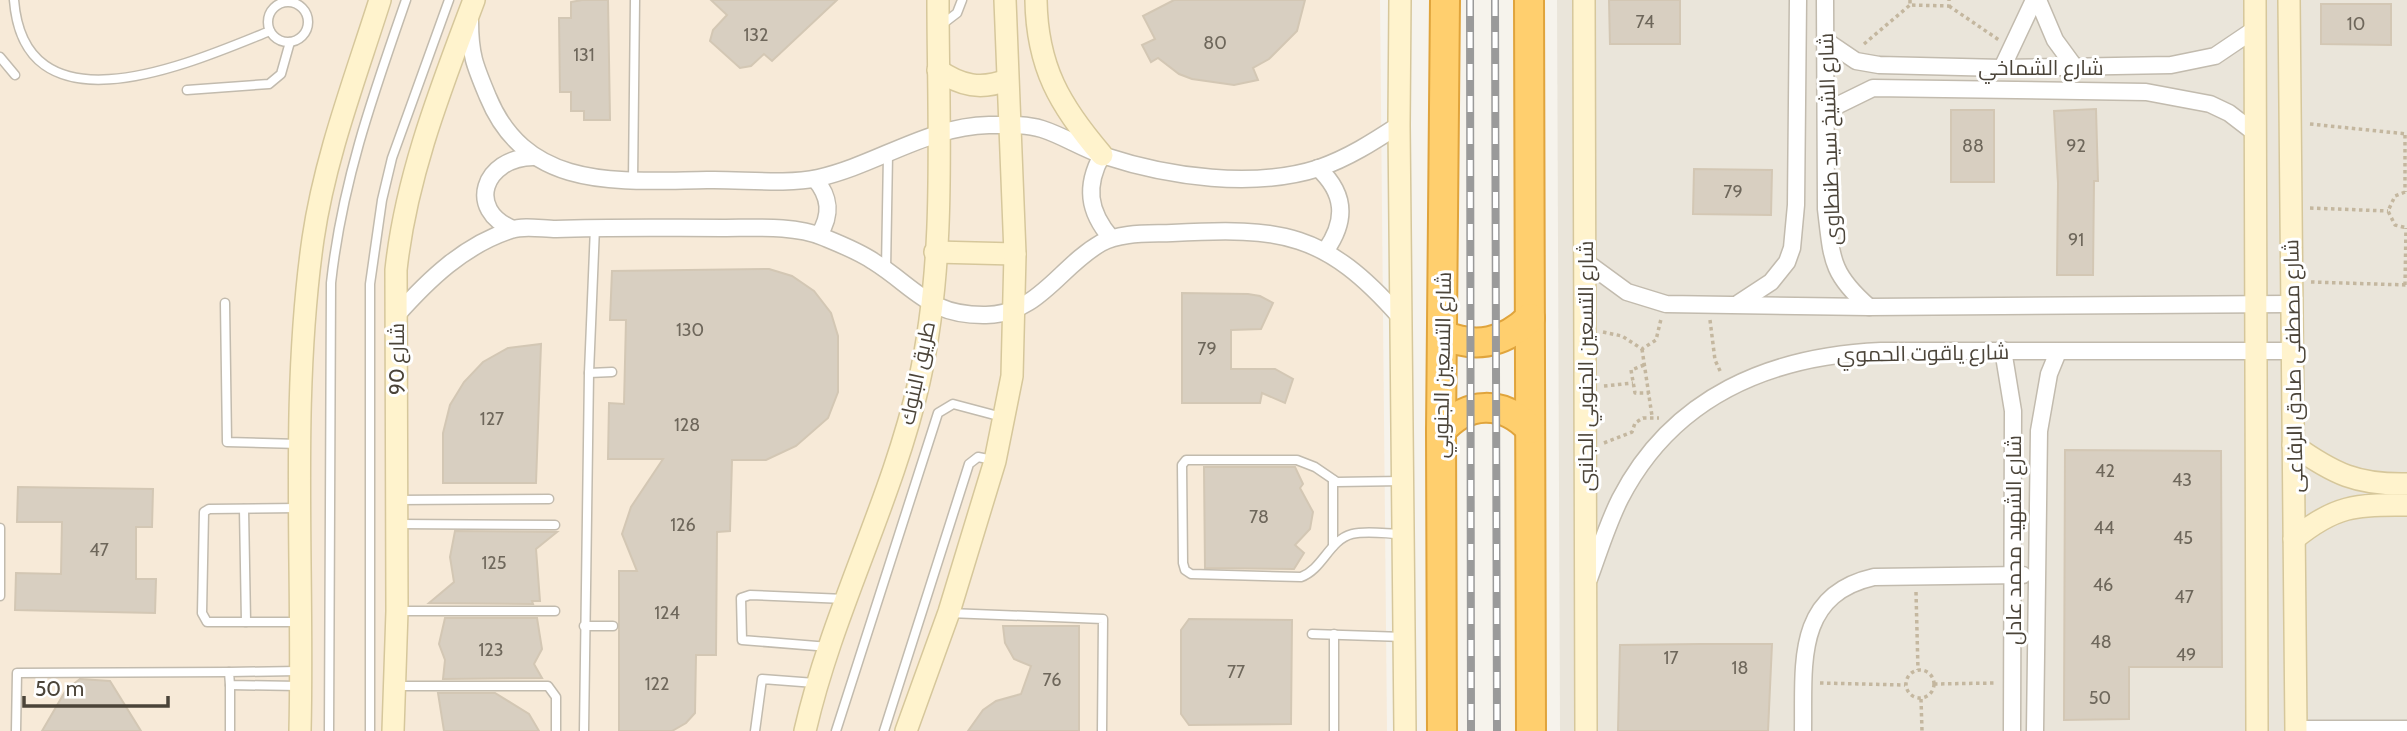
<svg xmlns="http://www.w3.org/2000/svg" width="2407" height="731" font-family="Cabin,Cairo,sans-serif">
  <style>
    .residential { fill: #eae5da }
    .commercial { fill: #f7ead8 }
    .building { fill: #d8cfc1; stroke: #d3c7b4; stroke-width: 2 }
    .lines { fill: none; stroke-linecap: round; stroke-linejoin: round }
    .lane-casing { stroke: #c2bbae; stroke-width: 11 }
    .street-casing { stroke: #c2bbae; stroke-width: 19 }
    .secondary-casing { stroke: #d6c79b; stroke-width: 24 }
    .highway-casing { stroke: #e0a43c; stroke-width: 32 }
    .path { stroke: #c4b79f; stroke-width: 3.5; stroke-dasharray: 3.5 3.5; stroke-linecap: butt }
    .lane { stroke: #fff; stroke-width: 8 }
    .street { stroke: #fff; stroke-width: 16 }
    .secondary { stroke: #fff3cd; stroke-width: 21 }
    .highway { stroke: #ffcf6e; stroke-width: 28 }
    .rail-casing { stroke: #9a9a9a; stroke-width: 8 }
    .rail { stroke: #fff; stroke-width: 5; stroke-dasharray: 16; stroke-linecap: butt }
    .labels { text-anchor: middle; dominant-baseline: central; stroke-width: 6; stroke-linejoin: round; paint-order: stroke }
    .number-label { font-size: 18px; fill: #6e675b }
    .street-label { font-size: 21px; fill: #4b4439; stroke: #fff }
  </style>
  <rect width="100%" height="100%" fill="#f6f3ec"/>
  <path class="residential" d="M1557,0H2407V731H1560Z"/>
  <path class="commercial" d="M0,0H1380L1387,731H0Z"/>
  <g class="building">
    <path d="M582,0H608L610,120H584V111H571V92H560L559,18H571V2Z"/>
    <path d="M711,0H837L772,61L764,54L751,66L740,68L710,41L713,30L727,15Z"/>
    <path d="M1174,0H1305L1297,31L1269,59L1253,68L1258,80L1234,85L1192,79L1179,74L1158,58L1151,62L1142,45L1155,39L1143,16Z"/>
    <path d="M1609,0H1680V44H1610Z"/>
    <path d="M2321,4H2391V45L2321,44Z"/>
    <path d="M2096,109L2098,181H2094L2093,275H2057L2058,183L2054,111Z"/>
    <rect x="1951" y="110" width="43" height="72"/>
    <path d="M1694,169L1772,170L1771,215L1693,214Z"/>
    <path d="M769,269L792,276L814,291L831,313L838,336V392L828,418L796,446L766,460H732L730,531L717,532L716,655H696L695,713L686,723L672,731H619V571H637L622,534L631,507L663,459H608L609,403L624,404L626,320H610L612,271Z"/>
    <path d="M1182,293L1248,294L1260,296L1273,303L1261,329L1231,330V369H1275L1293,379L1285,403L1262,393L1260,403H1182Z"/>
    <path d="M541,344L536,483H443V433L450,405L464,382L483,362L508,348Z"/>
    <path d="M2065,450L2221,451L2222,667H2129V719L2064,720Z"/>
    <path d="M1204,467H1295L1303,484L1300,488L1313,512L1310,529L1295,545L1304,553L1294,569L1205,568Z"/>
    <path d="M18,487L153,489L152,527H136V579H156L155,613L15,610L16,573L61,574L62,522H17Z"/>
    <path d="M455,531L557,532L536,549L540,601H532L533,604L429,603L454,582L450,557Z"/>
    <path d="M445,618H537L542,649L534,664L542,678L443,679L445,660L439,644Z"/>
    <path d="M1189,619L1292,620L1291,724L1189,725L1181,714V630Z"/>
    <path d="M1003,626H1079V731H968L983,710L996,701L1021,694L1031,666L1014,659L1005,643Z"/>
    <path d="M1700,644H1772L1768,731H1618L1620,645Z"/>
    <path d="M80,679L110,681L141,731H42L66,690Z"/>
    <path d="M438,693H495L529,714L539,731H444Z"/>
  </g>
  <g class="lines">
    <g class="lane-casing">
      <g id="lane">
        <path d="M14,0C25,139 197,60 270,31"/>
        <circle cx="288" cy="22" r="20"/>
        <path d="M940,26L957,13L962,0"/>
        <path d="M0,57L15,75"/>
        <path d="M187,90L269,84L281,74L290,42"/>
        <path d="M633,181L635,0"/>
        <path d="M886,270L888,154"/>
        <path d="M225,303L227,442L299,444"/>
        <path d="M589,373L612,372"/>
        <path d="M1333,480V546"/>
        <path d="M1402,481L1337,482L1315,467L1297,460H1186L1182,465L1183,563L1185,570L1191,574L1301,577C1323,569 1329,540 1352,534C1367,530 1387,534 1403,534"/>
        <path d="M397,500L549,499"/>
        <path d="M299,508L209,509L204,512L202,613L207,622H301"/>
        <path d="M244,509L246,622"/>
        <path d="M397,524L555,525"/>
        <path d="M0,528V596"/>
        <path d="M400,611H555"/>
        <path d="M949,613L1103,619L1102,731"/>
        <path d="M584,626H613"/>
        <path d="M1312,634L1404,637"/>
        <path d="M1334,634V731"/>
        <path d="M829,647L742,640L741,598L750,595L845,599"/>
        <path d="M298,671L229,672L230,685L299,686"/>
        <path d="M230,685V731"/>
        <path d="M397,686H548L556,697V731"/>
        <path d="M16,731L17,673L229,672"/>
        <path d="M329,731L331,283C342,182 373,95 406,0"/>
        <path d="M370,731V284L382,200L392,158L449,0"/>
        <path d="M584,731L589,373L595,227"/>
        <path d="M755,731L762,679L815,683"/>
        <path d="M836,731L938,413L953,404L1002,417"/>
        <path d="M884,731L969,464L978,457L993,460"/>
      </g>
    </g>
    <g class="street-casing">
      <g id="street">
        <path d="M1825,0L1826,209C1832,258 1830,273 1869,307"/>
        <path d="M2038,0L2055,40L2074,66"/>
        <path d="M470,21C470,55 475,66 488,97C527,192 620,181 707,180C740,179 786,185 818,178C876,165 928,126 989,125C1007,125 1025,124 1042,129C1064,136 1083,149 1105,156C1169,177 1254,189 1319,168C1348,158 1373,142 1399,125"/>
        <path d="M1825,40L1856,61L1879,65L2002,68L2171,65L2215,56L2255,29"/>
        <path d="M2002,68L2034,0"/>
        <path d="M1828,110L1873,88L2146,92L2210,104L2229,113L2255,133"/>
        <path d="M1102,155C1085,186 1088,211 1111,238"/>
        <path d="M1318,168C1345,193 1347,220 1326,250"/>
        <path d="M815,179C830,197 832,214 819,235"/>
        <path d="M513,229C466,210 483,158 533,157"/>
        <path d="M1586,262L1627,292L1666,304L1869,307L2292,304"/>
        <path d="M1739,303L1771,282L1787,262L1792,248L1796,205L1798,0"/>
        <path d="M396,316C428,280 464,245 511,230C524,225 542,229 556,229C612,227 667,228 723,228C755,228 794,225 823,237C840,244 858,251 873,261C916,288 929,316 986,315C1039,314 1059,267 1101,243C1120,232 1150,234 1172,233C1282,227 1325,232 1400,317"/>
        <path d="M2003,350L2013,411L2012,731"/>
        <path d="M1589,579C1599,552 1607,525 1620,499C1673,396 1771,356 1881,351H2293"/>
        <path d="M2296,729H2407"/>
        <path d="M1803,731C1804,665 1794,595 1874,577L2023,575"/>
        <path d="M2035,731L2039,431L2049,374L2058,352"/>
      </g>
    </g>
    <g class="secondary-casing">
      <g id="secondary">
        <path d="M1036,0C1037,67 1060,106 1102,155"/>
        <path d="M1400,0L1399,125L1405,731"/>
        <path d="M1584,0L1586,731"/>
        <path d="M2255,0L2257,731"/>
        <path d="M2289,0L2296,731"/>
        <path d="M938,70C961,86 981,90 1007,80"/>
        <path d="M935,252L1015,254"/>
        <path d="M2293,445C2334,474 2357,485 2407,484"/>
        <path d="M2294,539C2334,506 2356,504 2407,505"/>
        <path d="M300,731C304,569 290,400 313,239C325,157 355,79 380,0"/>
        <path d="M393,731L397,611L396,270C406,176 441,88 474,0"/>
        <path d="M805,731C832,612 892,501 919,382C947,258 938,126 938,0"/>
        <path d="M906,731L949,612L995,461L1012,376L1015,254L1005,0"/>
      </g>
    </g>
    <g class="highway-casing">
      <g id="highway">
        <path d="M1529,0L1531,731"/>
        <path d="M1443,335C1476,349 1504,343 1530,318"/>
        <path d="M1441,431C1467,401 1503,400 1530,429"/>
        <path d="M1442,731L1441,431L1445,0"/>
      </g>
    </g>
    <g class="path">
      <path d="M1910,0V5L1949,6V0"/>
      <path d="M1949,6L1999,40"/>
      <path d="M1864,44L1910,5"/>
      <path d="M2310,124L2407,134"/>
      <path d="M2405,135V192"/>
      <path d="M2405,192L2395,196L2388,211L2395,225L2407,228"/>
      <path d="M2310,208L2388,211"/>
      <path d="M2311,282L2407,285"/>
      <path d="M2405,285L2406,228"/>
      <path d="M1710,320L1715,360L1721,373"/>
      <path d="M1603,332L1622,336L1642,349L1656,340L1661,319"/>
      <path d="M1642,349L1652,416"/>
      <path d="M1644,365L1631,370L1635,393H1649"/>
      <path d="M1604,386L1633,383"/>
      <path d="M1604,443L1632,432L1635,423L1643,418H1659"/>
      <path d="M1916,592L1918,670"/>
      <circle cx="1920" cy="684" r="14"/>
      <path d="M1820,683L1905,685"/>
      <path d="M1934,684L1995,683"/>
      <path d="M1921,699L1922,731"/>
    </g>
    <use href="#lane" class="lane"/>
    <use href="#street" class="street"/>
    <use href="#secondary" class="secondary"/>
    <use href="#highway" class="highway"/>
    <g class="rail-casing">
      <g id="rail">
        <path d="M1470,0L1471,731"/>
        <path d="M1495,0L1497,731"/>
      </g>
    </g>
    <use href="#rail" class="rail"/>
  </g>
  <g class="labels">
    <g class="number-label">
      <text x="1645" y="22">74</text>
      <text x="2356" y="24">10</text>
      <text x="756" y="35">132</text>
      <text x="1215" y="43">80</text>
      <text x="584" y="55">131</text>
      <text x="1973" y="146">88</text>
      <text x="2076" y="146">92</text>
      <text x="1733" y="192">79</text>
      <text x="2076" y="240">91</text>
      <text x="690" y="330">130</text>
      <text x="1207" y="349">79</text>
      <text x="492" y="419">127</text>
      <text x="687" y="425">128</text>
      <text x="2105" y="471">42</text>
      <text x="2182" y="480">43</text>
      <text x="1259" y="517">78</text>
      <text x="683" y="525">126</text>
      <text x="2104" y="528">44</text>
      <text x="2183" y="538">45</text>
      <text x="99" y="550">47</text>
      <text x="494" y="563">125</text>
      <text x="2103" y="585">46</text>
      <text x="2184" y="597">47</text>
      <text x="667" y="613">124</text>
      <text x="2101" y="642">48</text>
      <text x="491" y="650">123</text>
      <text x="2186" y="655">49</text>
      <text x="1671" y="658">17</text>
      <text x="1740" y="668">18</text>
      <text x="1236" y="672">77</text>
      <text x="1052" y="680">76</text>
      <text x="657" y="684">122</text>
      <text x="2100" y="698">50</text>
    </g>
    <g class="street-label">
      <text x="2041" y="67">شارع الشماخي</text>
      <text transform="translate(1829 139) rotate(-92)">شارع الشيخ سيد طنطاوى</text>
      <text transform="translate(1923 353) rotate(-1)">شارع ياقوت الحموي</text>
      <text transform="translate(396 359) rotate(-90)">شارع 90</text>
      <text transform="translate(1442 365) rotate(-89)">شارع التسعين الجنوبي</text>
      <text transform="translate(1585 366) rotate(-90)">شارع التسعين الجنوبي الجانبى</text>
      <text transform="translate(2293 366) rotate(-91)">شارع مصطفى صادق الرفاعى</text>
      <text transform="translate(917 373) rotate(-78)">طريق البنوك</text>
      <text transform="translate(2013 540) rotate(-90)">شارع الشهيد محمد عادل</text>
    </g>
  </g>
  <path d="M24 696v10h144v-10" fill="none" stroke="#4b4439" stroke-width="3.5"/>
  <text x="35" y="696" font-size="21" fill="#4b4439" stroke="#ffffff" stroke-width="5" paint-order="stroke">50 m</text>
</svg>
